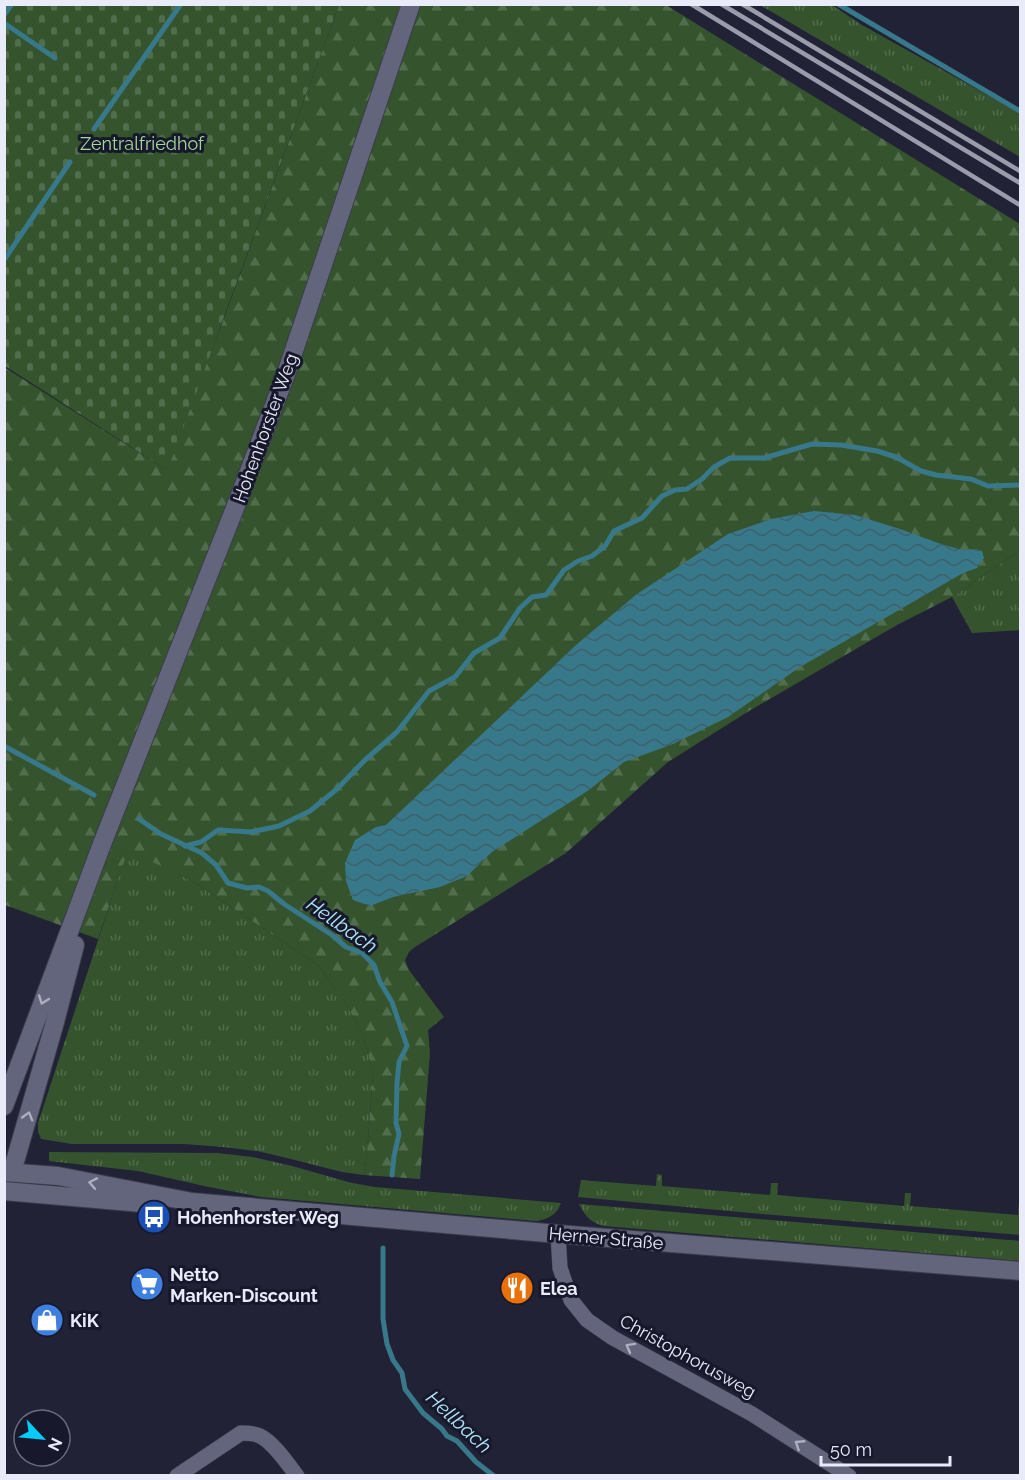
<svg xmlns="http://www.w3.org/2000/svg" width="1025" height="1480" font-family="Raleway,sans-serif">
  <style>
    .grass { fill: url(#grass-tufts) }
    .forest { fill: url(#forest-firs) }
    .cemetery { fill: url(#cemetery-stones) }
    .water { fill: url(#water-waves) }
    .lines { fill: none; stroke-linecap: round; stroke-linejoin: round }
    .stream { stroke: #38788b; stroke-width: 5 }
    .minor-casing { stroke: #3c3c4d; stroke-width: 16 }
    .tertiary-casing { stroke: #3c3c4d; stroke-width: 20 }
    .secondary-casing { stroke: #3c3c4d; stroke-width: 20 }
    .minor { stroke: #63657c; stroke-width: 15 }
    .tertiary { stroke: #63657c; stroke-width: 18 }
    .secondary { stroke: #63657c; stroke-width: 18 }
    .rail { stroke: #9a9bab; stroke-width: 4.5 }
    .oneway { stroke: #adafc1 }
    .labels { text-anchor: middle; dominant-baseline: central; stroke-width: 6; stroke-linejoin: round; paint-order: stroke }
    .park-label { font-size: 18px; fill: #a6d999; stroke: #17182b }
    .street-label { font-size: 18px; fill: #eaebf9; stroke: #17182b }
    .poi-label { font-size: 18px; font-weight: bold; fill: #eaebf9; stroke: #17182b; text-anchor: start }
    .water-label { font-size: 20px; font-style: italic; fill: #aee5f7; stroke: #17182b }
  </style>
  <defs>
    <pattern id="grass-tufts" width="24" height="20" patternUnits="userSpaceOnUse" patternTransform="scale(1.5)"><rect width="24" height="20" fill="#35542d"/><path d="M3 7l-1-3M5 7V3M7 7l1-3M15 17l-1-3M17 17v-4M19 17l1-3" fill="none" stroke="#526d4c"/></pattern>
    <pattern id="forest-firs" width="22" height="20" patternUnits="userSpaceOnUse" patternTransform="scale(1.5)"><rect width="22" height="20" fill="#35542d"/><path d="M5 1l3.5 6h-7zM16 11l3.5 6h-7z" fill="#526d4c"/></pattern>
    <pattern id="cemetery-stones" width="16" height="16" patternUnits="userSpaceOnUse" patternTransform="scale(1.5)"><rect width="16" height="16" fill="#35542d"/><path d="M2 7V4a2 2 0 0 1 4 0v3zM10 15v-3a2 2 0 0 1 4 0v3z" fill="#526d4c"/></pattern>
    <pattern id="water-waves" width="16" height="10" patternUnits="userSpaceOnUse" patternTransform="scale(1.5)"><rect width="16" height="10" fill="#38788b"/><path d="M0 5q4-4 8 0t8 0" fill="none" stroke="#3f5f6b"/></pattern>
  </defs>
  <rect width="100%" height="100%" fill="#212236"/>
  <g class="grass">
    <path d="M760,5H832L862,25L1020,113V157Z"/>
    <path d="M1020,550V630L972,633L952,597Z"/>
    <path d="M128,849L194,882L319,966L347,1006L363,1034L373,1074L367,1153L364,1175L342,1172L287,1158L257,1151L223,1147L184,1144H72L41,1139L38,1132V1123Z"/>
    <path d="M49,1152L217,1153L253,1157L292,1166L352,1183L375,1187L561,1203C557,1214 549,1219 537,1221L261,1197L204,1186L138,1171L49,1161Z"/>
    <path d="M657,1174L662,1175V1186L770,1195L771,1183H778L777,1195L904,1206L905,1193H911L910,1206L1018,1215L1019,1202H1020V1235L762,1214L578,1197L581,1180L656,1186Z"/>
    <path d="M579,1204L1020,1241V1261L604,1226C591,1223 585,1216 579,1204Z"/>
  </g>
  <path class="forest" d="M339,5H666L1020,224V550L952,597L897,625L749,711L668,762L566,853L415,947L409,952L405,960L409,970L444,1017L428,1030L430,1053L420,1179L364,1175L367,1153L373,1074L363,1034L347,1006L319,966L194,882L128,850L98,939L5,905L4,367L165,469L223,321Z"/>
  <path class="cemetery" d="M4,5H339L171,461L165,469L5,366Z"/>
  <path class="water" d="M814,511L855,515L900,529L938,543L962,550L976,549L982,551L984,558L977,568L963,573L800,667L728,717L673,744L624,762L589,790L492,852L467,876L440,887L393,897L370,906L353,900L346,881L345,863L355,840L376,827L386,825L576,645L637,594L728,534L771,519Z"/>
  <g class="lines">
    <g class="stream">
      <path d="M838,4L1020,111"/>
      <path d="M4,15L12,4"/>
      <path d="M4,23L55,58"/>
      <path d="M94,129L181,4"/>
      <path d="M4,260L70,162"/>
      <path d="M4,746L94,795"/>
      <path d="M139,819L161,834L202,853L216,865L228,883L247,888L259,887L268,891L284,904L332,935L346,947L362,953L374,965L380,982L392,1002L407,1046L399,1062L397,1083L396,1123L399,1134L394,1156L392,1175"/>
      <path d="M185,846L201,842L218,830L251,832L279,826L310,811L337,789L365,760L397,732L429,691L455,677L474,653L500,638L520,608L532,597L546,595L564,570L578,561L592,556L605,546L614,531L642,518L662,496L675,490L687,489L702,479L714,467L730,458H764L812,444L841,445L877,451L896,457L921,471L936,475L971,479L988,486L1020,485"/>
      <path d="M383,1248V1319L387,1344L393,1360L402,1373L405,1389L423,1413L442,1429L447,1436L457,1441L476,1462L494,1476"/>
    </g>
    <g class="minor-casing">
      <g id="minor">
        <path d="M558,1234L560,1268L571,1300L587,1320L613,1338L752,1414L849,1476"/>
        <path d="M177,1476L241,1433C248,1433 254,1433 260,1436C273,1442 288,1464 297,1476"/>
      </g>
    </g>
    <g class="tertiary-casing">
      <g id="tertiary">
        <path d="M4,1106L102,844L235,508L286,374L411,4"/>
        <path d="M12,1172L55,1022L75,945"/>
      </g>
    </g>
    <g class="secondary-casing">
      <g id="secondary">
        <path d="M4,1172L58,1176L192,1202L558,1234L1020,1271"/>
        <path d="M4,1191L142,1203"/>
      </g>
    </g>
    <use href="#minor" class="minor"/>
    <use href="#tertiary" class="tertiary"/>
    <use href="#secondary" class="secondary"/>
    <g class="rail">
      <path d="M691,4L1020,205"/>
      <path d="M721,4L1020,183"/>
      <path d="M742,4L1020,171"/>
    </g>
  </g>
  <defs><path id="oneway-chevron" d="M-2-3.5L2.5 0L-2 3.5" fill="none" stroke-width="1.6" stroke-linecap="round" stroke-linejoin="round" transform="scale(1.5)"/></defs>
  <g class="oneway">
    <use href="#oneway-chevron" transform="translate(43 1000) rotate(110)"/>
    <use href="#oneway-chevron" transform="translate(28 1116) rotate(-74)"/>
    <use href="#oneway-chevron" transform="translate(93 1183) rotate(-169)"/>
    <use href="#oneway-chevron" transform="translate(630 1347) rotate(-151)"/>
    <use href="#oneway-chevron" transform="translate(799 1444) rotate(-147)"/>
  </g>
  <defs>
    <g id="bus-disc" transform="scale(1.725)"><circle r="9.5" fill="#1a4fb4" stroke="#17182b"/><path d="M-5-6H5V4H4V6H2V4H-2V6H-4V4H-5ZM-3.5-4V0h7V-4ZM-3.5 1.2v1.5H-2V1.2ZM2 1.2v1.5H3.5V1.2Z" fill="#fff"/></g>
    <g id="supermarket-disc" transform="scale(1.725)"><circle r="9.5" fill="#3f7fe0" stroke="#17182b"/><path d="M-6-5.5h2.5l.6 2H6L4.5 2H-2.5L-4.4-4H-6ZM-1.5 3.2a1.3 1.3 0 1 0 .1 0ZM3 3.2a1.3 1.3 0 1 0 .1 0Z" fill="#fff"/></g>
    <g id="restaurant-disc" transform="scale(1.725)"><circle r="9.5" fill="#e8710a" stroke="#17182b"/><path d="M-5-6h1v4h1v-4h1v4h1v-4h1v5L-1.5 .5V6h-2V.5L-5-1ZM5-6V6H3V1.5H1.5Q1.5-4 5-6Z" fill="#fff"/></g>
    <g id="shop-disc" transform="scale(1.725)"><circle r="9.5" fill="#3f7fe0" stroke="#17182b"/><path d="M-5-2.5h2.3a2.7 3.5 0 0 1 5.4 0H5L5.5 6h-11ZM-1.5-2.5h3a1.5 2.3 0 0 0-3 0Z" fill="#fff"/></g>
  </defs>
  <g fill-rule="evenodd">
    <use href="#bus-disc" x="154" y="1217"/>
    <use href="#supermarket-disc" x="147" y="1284"/>
    <use href="#restaurant-disc" x="517" y="1288"/>
    <use href="#shop-disc" x="47" y="1320"/>
  </g>
  <g class="labels">
    <g class="park-label">
      <text x="142" y="143">Zentralfriedhof</text>
    </g>
    <g class="street-label">
      <text transform="translate(265 428) rotate(-70)">Hohenhorster Weg</text>
      <text transform="translate(606 1238) rotate(5)">Herner Straße</text>
      <text transform="translate(688 1356) rotate(29)">Christophorusweg</text>
    </g>
    <g class="poi-label">
      <text x="177" y="1217">Hohenhorster Weg</text>
      <text x="170" y="1274">Netto<tspan x="170" dy="21">Marken-Discount</tspan></text>
      <text x="540" y="1288">Elea</text>
      <text x="70" y="1320">KiK</text>
    </g>
    <g class="water-label">
      <text transform="translate(342 925) rotate(35)">Hellbach</text>
      <text transform="translate(459 1422) rotate(43)">Hellbach</text>
    </g>
  </g>
  <rect width="1025" height="1480" fill="none" stroke="#eaebf9" stroke-width="12"/>
  <g transform="translate(42 1438) rotate(116)"><circle r="28" fill="#17182b" stroke="#6b6c7d" stroke-width="1.5"/>
  <path d="M0-4.5L10 22L0 15L-10 22Z" fill="#05cbf9"/>
  <text y="-9" font-size="16" font-weight="bold" text-anchor="middle" fill="#eaebf9">N</text>
  </g>
  <path d="M821 1456v9h129v-9" fill="none" stroke="#eaebf9" stroke-width="3"/>
  <text x="830" y="1456" font-size="18" fill="#eaebf9" stroke="#17182b" stroke-width="4.5" paint-order="stroke">50 m</text>
</svg>
